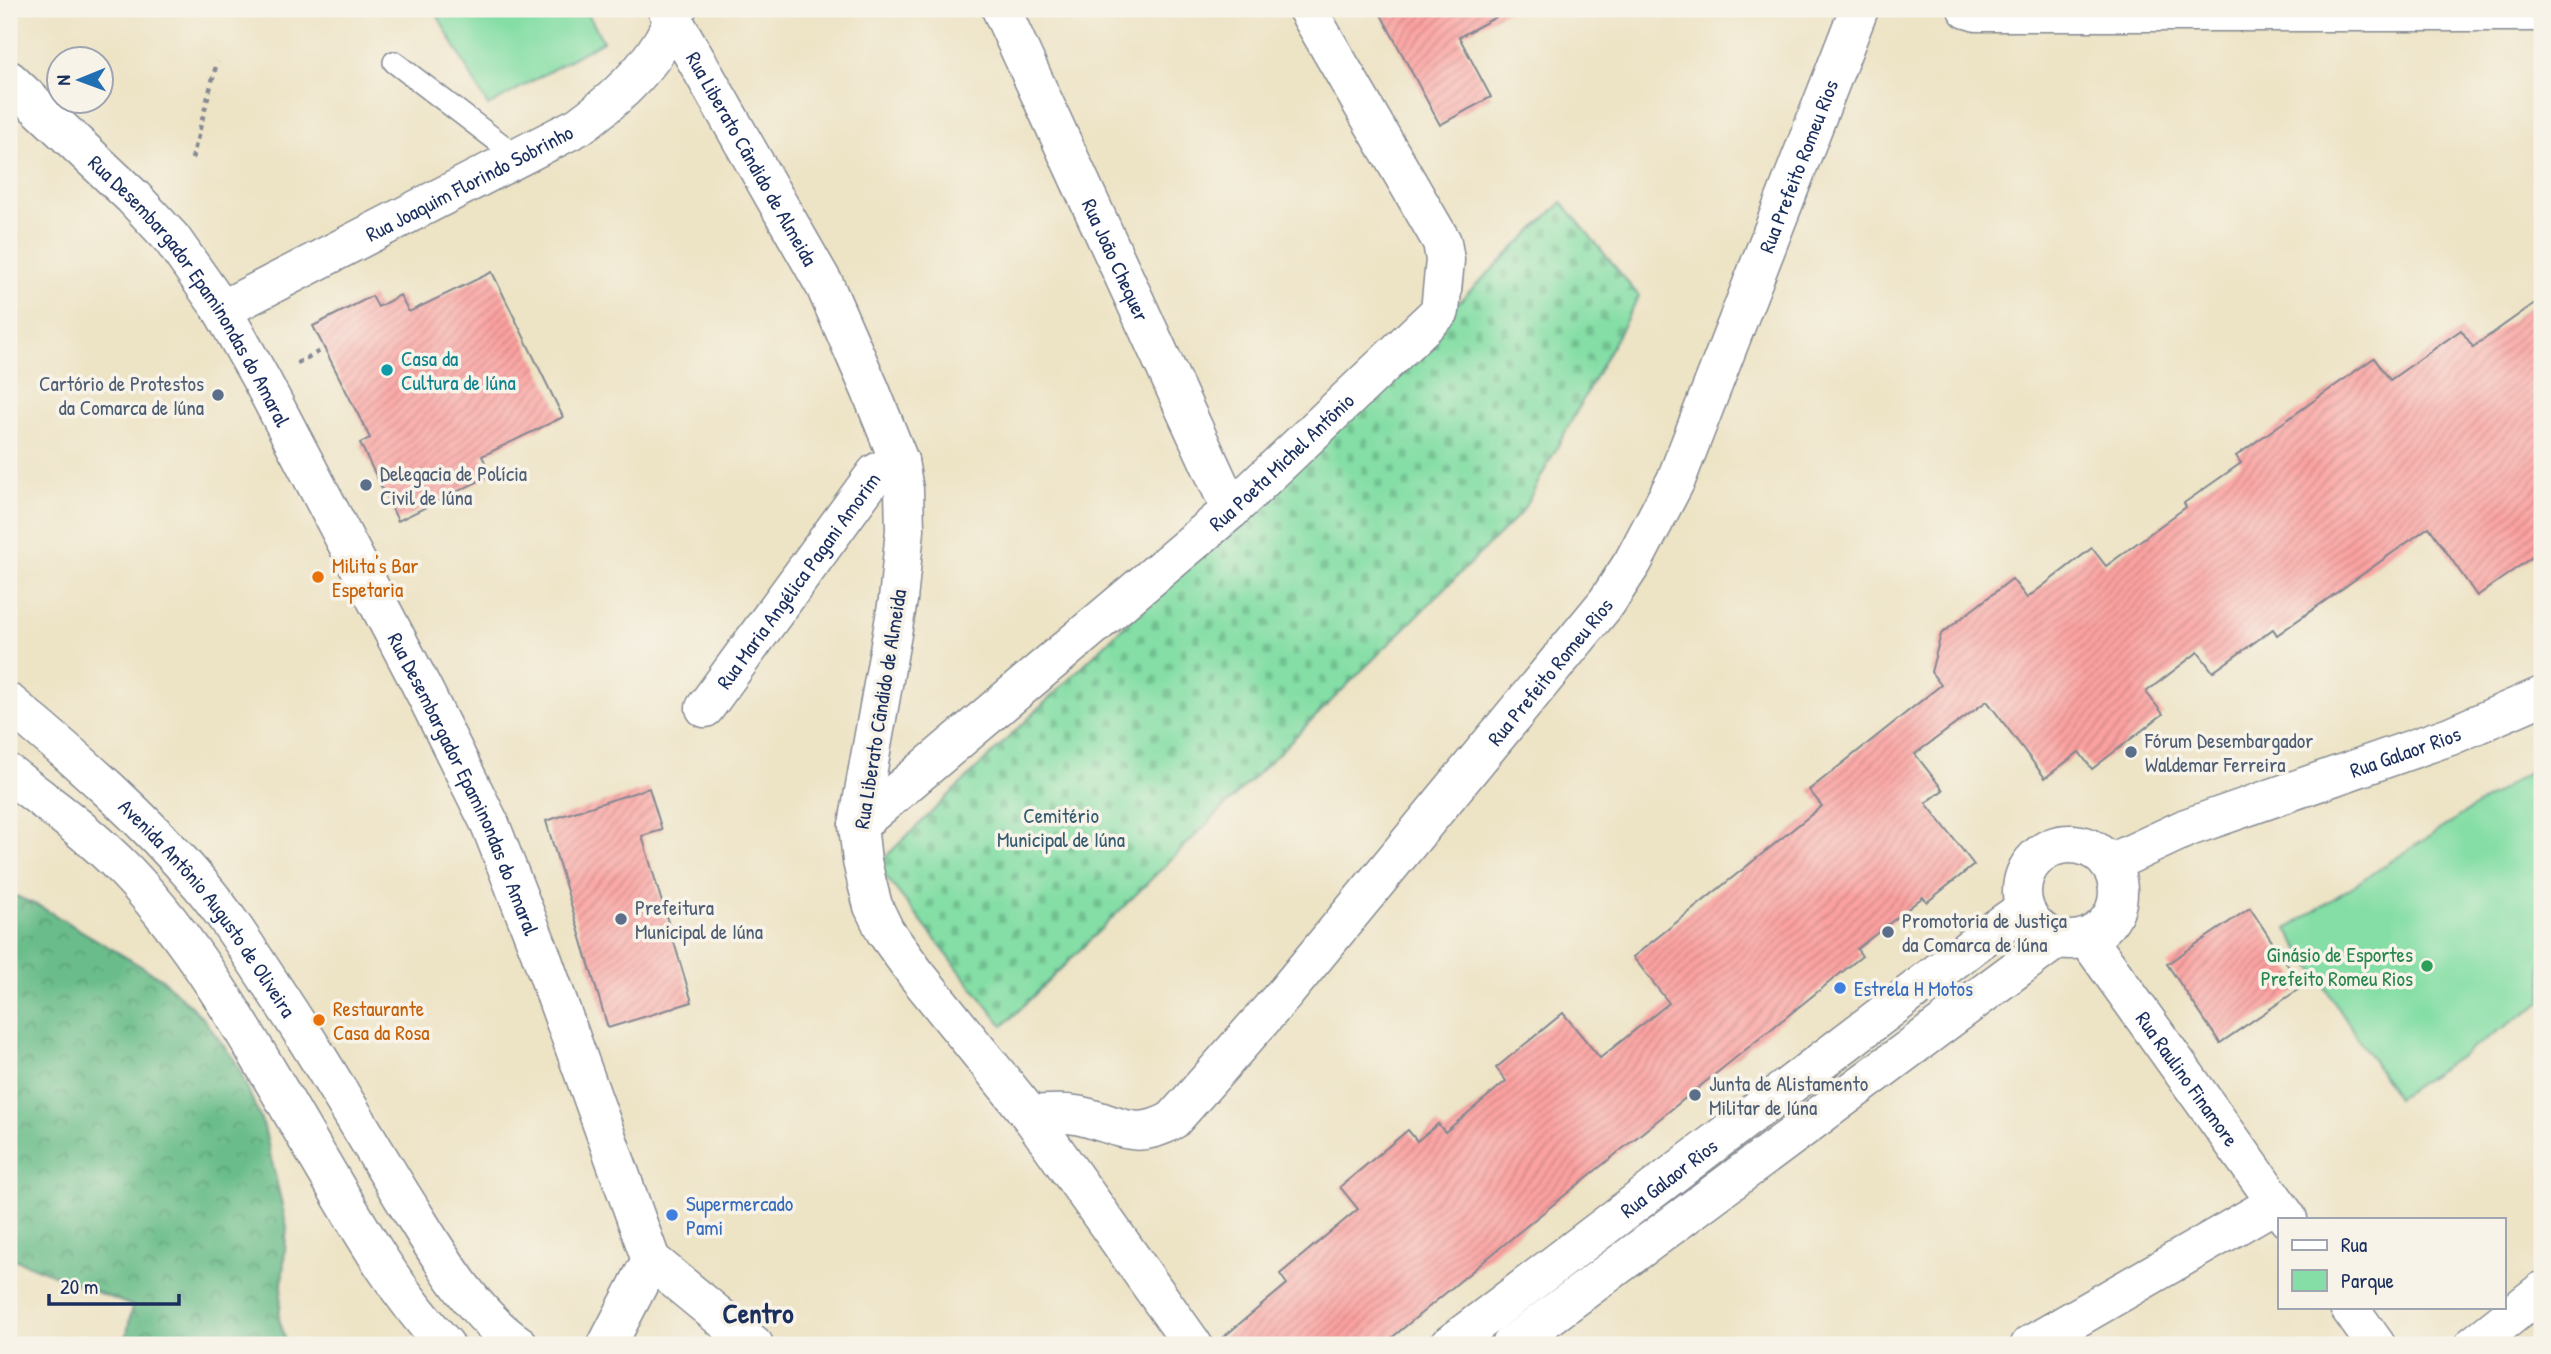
<svg xmlns="http://www.w3.org/2000/svg" width="2551" height="1354" font-family="'Patrick Hand',sans-serif">
  <style>
    .green { fill: #84dea5; stroke: #508682; stroke-width: 2 }
    .forest { fill: url(#forest-crowns); stroke: #437674; stroke-width: 2 }
    .cemetery { fill: url(#cemetery-stones); stroke: #508682; stroke-width: 2 }
    .building { fill: url(#building-hatch) }
    .lines { fill: none; stroke-linecap: round; stroke-linejoin: round }
    .service-casing { stroke: #848992; stroke-width: 24 }
    .minor-casing { stroke: #848992; stroke-width: 41 }
    .tertiary-casing { stroke: #848992; stroke-width: 41 }
    .path { stroke: #848992; stroke-width: 4.5; stroke-dasharray: 5 5; stroke-linecap: butt }
    .service { stroke: #fff; stroke-width: 21 }
    .minor { stroke: #fff; stroke-width: 38 }
    .tertiary { stroke: #fff; stroke-width: 38 }
    .culture-dot { fill: #0f9aa8; stroke: #f7f3e8; stroke-width: 2.5 }
    .service-dot { fill: #5c6f8a; stroke: #f7f3e8; stroke-width: 2.5 }
    .food-dot { fill: #e8710a; stroke: #f7f3e8; stroke-width: 2.5 }
    .leisure-dot { fill: #2e9e5b; stroke: #f7f3e8; stroke-width: 2.5 }
    .shop-dot { fill: #3f7fe0; stroke: #f7f3e8; stroke-width: 2.5 }
    .labels { text-anchor: middle; dominant-baseline: central; stroke-width: 7; stroke-linejoin: round; paint-order: stroke }
    .street-label { font-size: 21px; fill: #1b2f5e; stroke: #f7f3e8 }
    .culture-label { font-size: 21px; fill: #0d838f; stroke: #f7f3e8; text-anchor: start }
    .service-label { font-size: 21px; fill: #4e5e75; stroke: #f7f3e8; text-anchor: start }
    .food-label { font-size: 21px; fill: #c56008; stroke: #f7f3e8; text-anchor: start }
    .park-label { font-size: 21px; fill: #355b70; stroke: #f7f3e8 }
    .leisure-label { font-size: 21px; fill: #27864d; stroke: #f7f3e8; text-anchor: end }
    .shop-label { font-size: 21px; fill: #366cbe; stroke: #f7f3e8; text-anchor: start }
    .district-label { font-size: 28px; font-weight: bold; fill: #1b2f5e; stroke: #f7f3e8 }
  </style>
  <defs>
    <pattern id="forest-crowns" width="20" height="18" patternUnits="userSpaceOnUse" patternTransform="scale(1.75)"><rect width="20" height="18" fill="#6bbd8a"/><path d="M2 6a3 3 0 1 1 6 0M12 15a3 3 0 1 1 6 0" fill="none" stroke="#579a74"/></pattern>
    <pattern id="cemetery-stones" width="16" height="16" patternUnits="userSpaceOnUse" patternTransform="scale(1.75)"><rect width="16" height="16" fill="#84dea5"/><path d="M2 7V4a2 2 0 0 1 4 0v3zM10 15v-3a2 2 0 0 1 4 0v3z" fill="#71bf90"/></pattern>
    <pattern id="building-hatch" width="6" height="6" patternUnits="userSpaceOnUse" patternTransform="scale(1.75)"><rect width="6" height="6" fill="#fca2a0"/><path d="M-1 1l2-2M0 6l6-6M5 7l2-2" fill="none" stroke="#cb8486"/></pattern>
  </defs>
  <rect width="100%" height="100%" fill="#f7f3e8"/>
  <filter id="ink" filterUnits="userSpaceOnUse"><feTurbulence type="fractalNoise" baseFrequency=".0143" numOctaves="2"/><feDisplacementMap in="SourceGraphic" scale="14" xChannelSelector="R" yChannelSelector="G"/><feConvolveMatrix kernelMatrix="1 2 1 2 8 2 1 2 1" color-interpolation-filters="sRGB"/></filter>
  <filter id="wash" filterUnits="userSpaceOnUse"><feTurbulence type="fractalNoise" baseFrequency=".00686" numOctaves="4" result="noise"/><feDisplacementMap in="SourceGraphic" scale="28" xChannelSelector="R" yChannelSelector="G"/><feGaussianBlur stdDeviation="1.57" result="paint"/><feColorMatrix in="noise" values="0 0 0 0 0 0 0 0 0 0 0 0 0 0 0 0 0 1.4 0 .05"/><feComposite in="paint" operator="in"/></filter>
  <g filter="url(#wash)">
    <rect width="100%" height="100%" fill="#ede3c5"/>
    <g class="green">
      <path d="M434,9H585L603,41L488,106Z"/>
      <path d="M2542,763V1002L2397,1098L2287,929Z"/>
    </g>
    <path class="forest" d="M9,893L41,907L161,978L202,1017L236,1062L264,1127L287,1227L279,1319L287,1345H125L132,1306L9,1257Z"/>
    <path class="cemetery" d="M1562,202L1639,296L1522,512L1003,1026L877,865Z"/>
    <g id="blocks">
      <g class="building">
        <path d="M1378,9H1511L1459,37L1491,97L1440,125Z"/>
        <path d="M492,272L563,417L482,456L491,475L398,521L360,443L370,438L313,326L372,296L378,307L400,295L409,312Z"/>
        <path d="M2542,298V550L2477,596L2429,527L2277,635L2273,629L2213,672L2198,652L2146,692L2163,714L2092,769L2079,752L2045,778L1987,701L1915,754L1943,790L1926,803L1974,865L1927,902L1923,897L1857,949L1862,956L1524,1228L1383,1345H1214L1287,1284L1280,1274L1358,1209L1340,1187L1408,1130L1417,1141L1438,1124L1445,1132L1506,1081L1496,1068L1563,1013L1600,1058L1669,1003L1633,957L1822,806L1809,790L1941,685L1931,672L1941,634L2012,579L2027,598L2092,548L2106,566L2186,507L2184,503L2241,463L2236,456L2374,358L2390,380L2461,330L2473,347Z"/>
        <path d="M649,788L662,830L642,836L692,1002L608,1028L546,821Z"/>
        <path d="M2250,908L2302,987L2220,1043L2167,964Z"/>
      </g>
    </g>
  </g>
  <g filter="url(#ink)">
    <use href="#blocks" fill-opacity="0" stroke="#848992" stroke-width="2"/>
    <g class="lines">
      <g class="service-casing">
        <path id="service" d="M394,62L518,157"/>
      </g>
      <g class="minor-casing">
        <g id="minor">
          <path id="s1" d="M667,9L825,286L870,389L899,461L904,490L905,530L898,600L858,825L862,861L867,883L873,906L885,931L916,974L1030,1115L1193,1345"/>
          <path id="s2" d="M1001,9L1231,510"/>
          <path d="M1967,9L1977,12H2542"/>
          <path id="s3" d="M9,703C77,759 144,818 201,885C228,917 251,954 274,989C319,1056 360,1127 402,1196C435,1248 468,1310 519,1345"/>
          <path id="s4" d="M705,708L876,473L899,461"/>
          <path d="M9,774C50,805 91,835 127,872C204,953 261,1061 318,1157C357,1223 393,1289 445,1345"/>
          <path id="s5" d="M858,825L1231,510L1440,311L1445,260L1442,242L1307,9"/>
          <path id="s6" d="M2087,938L2288,1219"/>
          <path id="s7" d="M1030,1115C1048,1114 1067,1112 1085,1117C1121,1126 1136,1141 1173,1120L1286,992L1607,602L1633,562L1676,480L1859,9"/>
          <path d="M2349,1307L2376,1345"/>
          <path d="M2030,1345L2276,1203"/>
        </g>
      </g>
      <g class="tertiary-casing">
        <g id="tertiary">
          <path id="s8" d="M9,80L133,197L172,239L222,310L262,381L424,691L490,824L540,952L651,1260"/>
          <path id="s9" d="M222,310L579,126C619,97 662,57 677,9"/>
          <circle cx="2070" cy="892" r="48"/>
          <path id="s10" d="M2109,864L2186,828L2450,736L2542,696"/>
          <path d="M651,1260L754,1345"/>
          <path d="M607,1345L651,1260"/>
          <path id="s11" d="M1449,1345L1987,935L2024,909"/>
          <path d="M1511,1345L2057,939"/>
          <path d="M2474,1345L2542,1291"/>
        </g>
      </g>
      <g class="path">
        <path d="M192,159L217,62"/>
        <path d="M297,363L324,349"/>
      </g>
      <use href="#service" class="service"/>
      <use href="#minor" class="minor"/>
      <use href="#tertiary" class="tertiary"/>
    </g>
  </g>
  <circle class="culture-dot" cx="387" cy="370" r="7"/>
  <g class="service-dot">
    <circle cx="218" cy="395" r="7"/>
    <circle cx="366" cy="485" r="7"/>
    <circle cx="2131" cy="752" r="7"/>
    <circle cx="621" cy="919" r="7"/>
    <circle cx="1888" cy="932" r="7"/>
    <circle cx="1695" cy="1095" r="7"/>
  </g>
  <g class="food-dot">
    <circle cx="318" cy="577" r="7"/>
    <circle cx="319" cy="1020" r="7"/>
  </g>
  <circle class="leisure-dot" cx="2427" cy="966" r="7"/>
  <g class="shop-dot">
    <circle cx="1840" cy="988" r="7"/>
    <circle cx="672" cy="1215" r="7"/>
  </g>
  <g class="labels">
    <g class="street-label">
      <text stroke="none"><textPath href="#s1" startOffset="172">Rua Liberato Cândido de Almeida</textPath></text>
      <text stroke="none"><textPath href="#s7" startOffset="1300">Rua Prefeito Romeu Rios</textPath></text>
      <text stroke="none"><textPath href="#s9" startOffset="278">Rua Joaquim Florindo Sobrinho</textPath></text>
      <text stroke="none"><textPath href="#s2" startOffset="276">Rua João Chequer</textPath></text>
      <text stroke="none"><textPath href="#s8" startOffset="280">Rua Desembargador Epaminondas do Amaral</textPath></text>
      <text stroke="none"><textPath href="#s5" startOffset="558">Rua Poeta Michel Antônio</textPath></text>
      <text stroke="none"><textPath href="#s4" startOffset="158">Rua Maria Angélica Pagani Amorim</textPath></text>
      <text stroke="none"><textPath href="#s7" startOffset="733">Rua Prefeito Romeu Rios</textPath></text>
      <text transform="translate(880 709) rotate(-81)">Rua Liberato Cândido de Almeida</text>
      <text stroke="none"><textPath href="#s10" startOffset="317">Rua Galaor Rios</textPath></text>
      <text stroke="none"><textPath href="#s8" startOffset="847">Rua Desembargador Epaminondas do Amaral</textPath></text>
      <text stroke="none"><textPath href="#s3" startOffset="287">Avenida Antônio Augusto de Oliveira</textPath></text>
      <text stroke="none"><textPath href="#s6" startOffset="173">Rua Raulino Finamore</textPath></text>
      <text stroke="none"><textPath href="#s11" startOffset="276">Rua Galaor Rios</textPath></text>
    </g>
    <g class="culture-label">
      <text x="401" y="358">Casa da<tspan x="401" dy="24">Cultura de Iúna</tspan></text>
    </g>
    <g class="service-label">
      <text x="204" y="383" text-anchor="end">Cartório de Protestos<tspan x="204" dy="24">da Comarca de Iúna</tspan></text>
      <text x="380" y="473">Delegacia de Polícia<tspan x="380" dy="24">Civil de Iúna</tspan></text>
      <text x="2145" y="740">Fórum Desembargador<tspan x="2145" dy="24">Waldemar Ferreira</tspan></text>
      <text x="635" y="907">Prefeitura<tspan x="635" dy="24">Municipal de Iúna</tspan></text>
      <text x="1902" y="920">Promotoria de Justiça<tspan x="1902" dy="24">da Comarca de Iúna</tspan></text>
      <text x="1709" y="1083">Junta de Alistamento<tspan x="1709" dy="24">Militar de Iúna</tspan></text>
    </g>
    <g class="food-label">
      <text x="332" y="565">Milita's Bar<tspan x="332" dy="24">Espetaria</tspan></text>
      <text x="333" y="1008">Restaurante<tspan x="333" dy="24">Casa da Rosa</tspan></text>
    </g>
    <g class="park-label">
      <text x="1061" y="815">Cemitério<tspan x="1061" dy="24">Municipal de Iúna</tspan></text>
    </g>
    <g class="leisure-label">
      <text x="2413" y="954">Ginásio de Esportes<tspan x="2413" dy="24">Prefeito Romeu Rios</tspan></text>
    </g>
    <g class="shop-label">
      <text x="1854" y="988">Estrela H Motos</text>
      <text x="686" y="1203">Supermercado<tspan x="686" dy="24">Pami</tspan></text>
    </g>
    <g class="district-label">
      <text x="758" y="1313">Centro</text>
    </g>
  </g>
  <rect width="2551" height="1354" fill="none" stroke="#f7f3e8" stroke-width="35"/>
  <rect x="2278" y="1218" width="228" height="91" fill="#f7f3e8" stroke="#9fa5b1" stroke-width="2"/>
  <rect x="2292" y="1240" width="35" height="10" fill="#ffffff" stroke="#9fa5b1" stroke-width="2"/>
  <text x="2341" y="1252" font-size="21" fill="#1b2f5e">Rua</text>
  <rect x="2292" y="1270" width="35" height="21" fill="#84dea5" stroke="#9fa5b1" stroke-width="2"/>
  <text x="2341" y="1288" font-size="21" fill="#1b2f5e">Parque</text>
  <g transform="translate(80 80) rotate(269)"><circle r="33" fill="#f7f3e8" stroke="#9fa5b1" stroke-width="2"/>
  <path d="M0-5L12 26L0 18L-12 26Z" fill="#1f6fb2"/>
  <text y="-10" font-size="19" font-weight="bold" text-anchor="middle" fill="#1b2f5e">N</text>
  </g>
  <path d="M49 1294v10h130v-10" fill="none" stroke="#1b2f5e" stroke-width="3.5"/>
  <text x="60" y="1294" font-size="21" fill="#1b2f5e" stroke="#f7f3e8" stroke-width="5" paint-order="stroke">20 m</text>
</svg>
